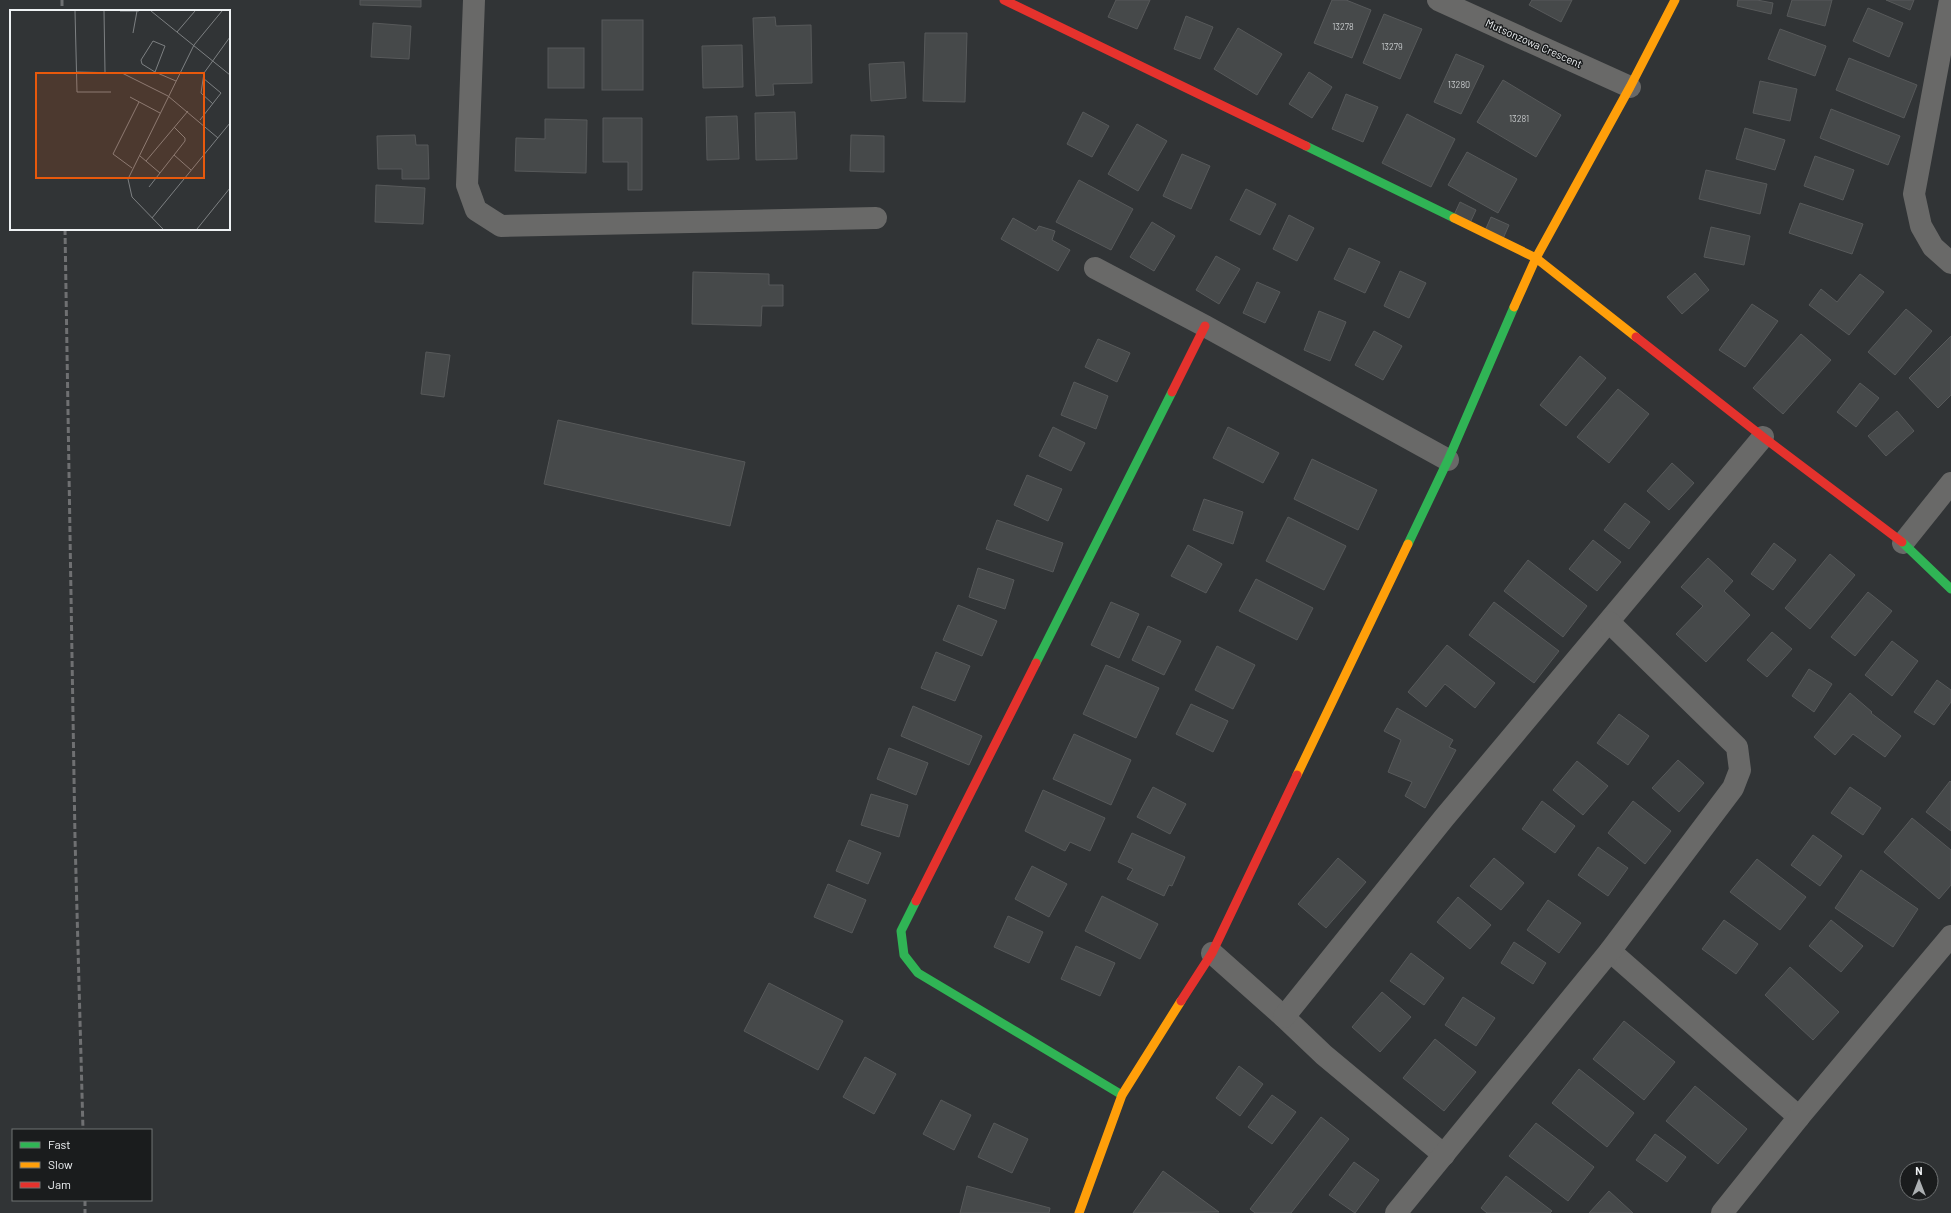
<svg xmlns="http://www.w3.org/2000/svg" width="1951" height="1213" font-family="Barlow,sans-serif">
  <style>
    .building { fill: #46494a; stroke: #57595a }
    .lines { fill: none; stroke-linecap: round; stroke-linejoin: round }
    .street { stroke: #696968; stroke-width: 22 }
    .fast { stroke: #30b455; stroke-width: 9 }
    .slow { stroke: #ff9f0a; stroke-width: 9 }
    .jam { stroke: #e5322d; stroke-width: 9 }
    .rail { stroke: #6f7072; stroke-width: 3; stroke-dasharray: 6 3; stroke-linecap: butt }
    .labels { text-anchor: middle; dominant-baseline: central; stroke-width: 3; stroke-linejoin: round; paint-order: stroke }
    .number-label { font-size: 9px; fill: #c5c8ca }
    .street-label { font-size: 11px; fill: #eff2f4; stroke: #1a1c1d }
    .inset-road { fill: none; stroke: #7d8082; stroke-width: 1 }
    .view { fill: #e8590c; fill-opacity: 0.15; stroke: #e8590c; stroke-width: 2 }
    .inset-edge { fill: none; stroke: #eff2f4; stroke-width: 2 }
  </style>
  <rect width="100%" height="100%" fill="#313436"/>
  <g class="building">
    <path d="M360,0H421V7L360,5Z"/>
    <path d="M1116,0H1150L1137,29L1108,17Z"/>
    <path d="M1332,0H1346L1371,10L1352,58L1314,43Z"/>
    <path d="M1532,0H1572L1561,22L1529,5Z"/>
    <path d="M1738,0H1757L1773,3L1771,14L1737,6Z"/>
    <path d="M1792,0H1832L1825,26L1787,16Z"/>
    <path d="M1886,0H1914L1910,10Z"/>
    <path d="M1868,8L1903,23L1889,57L1853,41Z"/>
    <path d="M1384,14L1422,29L1400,79L1363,63Z"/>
    <path d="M1186,16L1213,27L1200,59L1174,49Z"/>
    <path d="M775,17L776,26L811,25L812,83L773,84L774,95L756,96L753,18Z"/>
    <rect x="602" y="20" width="41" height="70"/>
    <path d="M373,23L411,26L409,59L371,57Z"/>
    <path d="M1238,28L1282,54L1257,95L1214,69Z"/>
    <path d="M1780,29L1826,46L1815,76L1768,59Z"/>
    <path d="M925,33H967L965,102L923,101Z"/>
    <path d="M742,45L743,87L703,88L702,46Z"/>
    <rect x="548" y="48" width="36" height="40"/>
    <path d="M1456,54L1484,66L1461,114L1434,102Z"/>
    <path d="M1849,58L1917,85L1904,118L1836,90Z"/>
    <path d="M904,62L906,98L871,101L869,64Z"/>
    <path d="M1309,72L1332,87L1312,118L1289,104Z"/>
    <path d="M1503,80L1561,115L1536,157L1477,122Z"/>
    <path d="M1760,81L1797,89L1790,121L1753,113Z"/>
    <path d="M1346,94L1378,107L1363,142L1332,129Z"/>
    <path d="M1831,109L1900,136L1888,165L1820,138Z"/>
    <path d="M795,112L797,159L756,160L755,113Z"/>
    <path d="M1083,112L1109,126L1092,157L1067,144Z"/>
    <path d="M1407,114L1455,139L1431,187L1382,163Z"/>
    <path d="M737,116L739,159L707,160L706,117Z"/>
    <path d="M603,118H642V190H628V162H603Z"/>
    <path d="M545,119L587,120L586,173L515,171L516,138L545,139Z"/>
    <path d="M1137,124L1167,141L1138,191L1108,174Z"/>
    <path d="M1745,128L1785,140L1775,170L1736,159Z"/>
    <path d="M415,135L416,145H428L429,179H402V169H378L377,136Z"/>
    <path d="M851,135L884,136V172L850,171Z"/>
    <path d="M1467,152L1517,179L1498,213L1448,185Z"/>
    <path d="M1182,154L1210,166L1191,209L1163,196Z"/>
    <path d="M1815,156L1854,170L1843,200L1804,186Z"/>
    <path d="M1706,170L1767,184L1760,214L1699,199Z"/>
    <path d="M1079,180L1133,209L1111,250L1056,222Z"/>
    <path d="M376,185L425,188L423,224L375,222Z"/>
    <path d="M1246,189L1276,204L1260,235L1230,220Z"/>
    <path d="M1460,202L1476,210L1470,223L1454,215Z"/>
    <path d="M1800,203L1863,224L1852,254L1789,233Z"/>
    <path d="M1289,215L1314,228L1297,261L1273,249Z"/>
    <path d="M1491,217L1509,225L1502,241L1484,233Z"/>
    <path d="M1013,218L1036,231L1039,226L1055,231L1052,240L1070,250L1058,271L1001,239Z"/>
    <path d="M1152,222L1175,236L1154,271L1130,257Z"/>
    <path d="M1711,227L1750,236L1744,265L1704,257Z"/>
    <path d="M1349,248L1380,262L1365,293L1334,279Z"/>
    <path d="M1216,256L1240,269L1219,304L1196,290Z"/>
    <path d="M1400,271L1426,283L1409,318L1384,306Z"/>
    <path d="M693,272L769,274V285H783V306H762L761,326L692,324Z"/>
    <path d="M1695,273L1709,290L1682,314L1667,297Z"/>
    <path d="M1860,274L1884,292L1849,335L1809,305L1821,289L1837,302Z"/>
    <path d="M1257,282L1280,292L1265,323L1243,313Z"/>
    <path d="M1752,304L1778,321L1745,367L1719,350Z"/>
    <path d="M1906,309L1932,331L1895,375L1868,352Z"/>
    <path d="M1319,311L1346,322L1330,361L1304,350Z"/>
    <path d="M1374,331L1402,346L1383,380L1355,365Z"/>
    <path d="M1801,334L1831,360L1783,414L1753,388Z"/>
    <path d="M1951,336V395L1938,408L1909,378Z"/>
    <path d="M1098,339L1130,353L1117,382L1085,367Z"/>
    <path d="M426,352L450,355L444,397L421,394Z"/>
    <path d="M1580,356L1606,378L1566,426L1540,405Z"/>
    <path d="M1074,382L1108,396L1096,429L1061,415Z"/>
    <path d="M1860,383L1879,398L1856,427L1837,412Z"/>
    <path d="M1618,389L1649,414L1609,463L1577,437Z"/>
    <path d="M1897,411L1914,431L1886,456L1868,436Z"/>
    <path d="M558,420L745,462L730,526L544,484Z"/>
    <path d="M1053,427L1085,443L1071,471L1039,456Z"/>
    <path d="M1228,427L1279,453L1263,483L1213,458Z"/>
    <path d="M1312,459L1377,490L1358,530L1294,499Z"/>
    <path d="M1672,463L1694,483L1669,510L1647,491Z"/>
    <path d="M1027,475L1062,489L1048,521L1014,505Z"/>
    <path d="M1204,499L1243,512L1233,544L1193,530Z"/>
    <path d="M1625,503L1650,522L1629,549L1604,530Z"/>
    <path d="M1288,517L1346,546L1324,590L1266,561Z"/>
    <path d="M997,520L1063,543L1053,572L986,549Z"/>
    <path d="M1593,540L1621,562L1597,591L1569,569Z"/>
    <path d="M1774,543L1796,560L1773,590L1751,574Z"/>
    <path d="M1188,545L1222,564L1206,593L1171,576Z"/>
    <path d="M1830,554L1855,575L1810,629L1785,608Z"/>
    <path d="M1708,558L1733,581L1724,591L1750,615L1706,662L1676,634L1703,606L1681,587Z"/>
    <path d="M1528,560L1587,606L1563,637L1504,591Z"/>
    <path d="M978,568L1014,580L1005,609L969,597Z"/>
    <path d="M1256,579L1313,608L1297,640L1239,611Z"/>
    <path d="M1868,592L1892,611L1855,656L1831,637Z"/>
    <path d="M1111,602L1139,614L1119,658L1091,645Z"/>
    <path d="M1494,602L1559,651L1534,683L1469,635Z"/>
    <path d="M958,605L997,621L982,656L943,640Z"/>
    <path d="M1148,626L1181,641L1164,675L1132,660Z"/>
    <path d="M1772,632L1792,649L1767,677L1747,660Z"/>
    <path d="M1892,641L1918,661L1892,696L1865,675Z"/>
    <path d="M1447,645L1495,683L1475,708L1445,684L1426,707L1408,692Z"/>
    <path d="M1217,646L1255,665L1233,709L1195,690Z"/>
    <path d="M936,652L970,666L955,701L921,688Z"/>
    <path d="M1106,665L1159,688L1136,738L1083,714Z"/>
    <path d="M1809,669L1832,684L1814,712L1792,696Z"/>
    <path d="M1937,680L1951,690V702L1934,725L1914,712Z"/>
    <path d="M1850,693L1872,712L1871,713L1901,736L1885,757L1853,734L1835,755L1814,737Z"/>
    <path d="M1191,704L1228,721L1213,752L1176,734Z"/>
    <path d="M913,706L982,736L969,765L901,736Z"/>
    <path d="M1397,708L1453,740L1449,747L1456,750L1425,808L1405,796L1412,782L1388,772L1401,740L1384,731Z"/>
    <path d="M1619,714L1649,736L1628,765L1597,743Z"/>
    <path d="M1074,734L1131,760L1111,805L1053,779Z"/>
    <path d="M889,748L928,763L916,795L877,779Z"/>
    <path d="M1678,760L1704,783L1679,812L1652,788Z"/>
    <path d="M1577,761L1608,786L1583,815L1553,790Z"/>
    <path d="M1950,781L1951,782V831L1926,812Z"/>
    <path d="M1153,787L1186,804L1170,834L1137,817Z"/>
    <path d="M1850,787L1881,808L1863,835L1831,813Z"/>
    <path d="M1043,790L1105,818L1090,851L1070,842L1065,851L1025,831Z"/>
    <path d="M871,794L908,805L899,837L861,825Z"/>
    <path d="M1542,801L1575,826L1555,853L1522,829Z"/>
    <path d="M1633,801L1671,831L1645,864L1608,833Z"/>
    <path d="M1912,818L1951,850V885L1939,899L1884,852Z"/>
    <path d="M1132,833L1185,857L1172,886L1169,885L1164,896L1127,879L1133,869L1118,862Z"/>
    <path d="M1813,835L1842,856L1820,886L1791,865Z"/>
    <path d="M849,840L881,853L868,884L836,871Z"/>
    <path d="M1598,847L1628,868L1608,896L1578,875Z"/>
    <path d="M1338,858L1366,882L1326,928L1298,904Z"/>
    <path d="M1494,858L1524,883L1501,910L1470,886Z"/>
    <path d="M1757,859L1806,897L1780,930L1730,892Z"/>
    <path d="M1032,866L1067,884L1049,917L1015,899Z"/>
    <path d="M1861,870L1918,909L1893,947L1835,908Z"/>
    <path d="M828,884L866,900L852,933L814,917Z"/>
    <path d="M1102,896L1158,924L1140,959L1085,931Z"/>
    <path d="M1458,897L1491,925L1470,949L1437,922Z"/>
    <path d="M1548,900L1581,923L1559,953L1527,930Z"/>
    <path d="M1008,916L1043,932L1029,963L994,947Z"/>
    <path d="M1724,920L1758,944L1736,974L1702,949Z"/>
    <path d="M1831,920L1863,946L1841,972L1809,946Z"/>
    <path d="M1514,942L1546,963L1533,984L1501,963Z"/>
    <path d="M1076,946L1115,963L1100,996L1061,979Z"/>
    <path d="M1411,953L1444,978L1424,1005L1390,981Z"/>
    <path d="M1790,967L1839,1012L1813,1040L1765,995Z"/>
    <path d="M769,983L843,1021L818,1070L744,1031Z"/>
    <path d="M1382,992L1411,1017L1380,1052L1352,1027Z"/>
    <path d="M1463,997L1495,1018L1476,1046L1445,1025Z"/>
    <path d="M1624,1021L1675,1062L1644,1100L1593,1059Z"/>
    <path d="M1435,1039L1476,1072L1444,1111L1403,1078Z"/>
    <path d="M865,1057L896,1074L874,1114L843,1097Z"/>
    <path d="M1239,1066L1263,1084L1240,1116L1216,1098Z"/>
    <path d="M1579,1069L1634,1113L1607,1147L1552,1103Z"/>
    <path d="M1695,1086L1747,1129L1718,1164L1666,1121Z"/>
    <path d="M1272,1095L1296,1112L1272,1144L1248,1127Z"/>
    <path d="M941,1100L971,1115L954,1150L923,1134Z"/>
    <path d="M1321,1117L1349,1139L1291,1213H1255L1250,1209Z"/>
    <path d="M994,1123L1028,1139L1012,1173L978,1157Z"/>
    <path d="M1536,1123L1594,1167L1568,1201L1509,1156Z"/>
    <path d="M1655,1134L1686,1157L1667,1182L1636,1160Z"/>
    <path d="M1354,1162L1379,1180L1355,1213L1329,1195Z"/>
    <path d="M1163,1171L1219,1212L1133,1213Z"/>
    <path d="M1506,1176L1552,1211L1550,1213H1487L1481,1208Z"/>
    <path d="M967,1186L1050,1208L1049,1213H960Z"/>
    <path d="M1609,1191L1633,1213H1589Z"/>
  </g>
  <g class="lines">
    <g class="street">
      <path d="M474,0L467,185L476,210L501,226L876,218"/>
      <path d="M1438,0L1630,87"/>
      <path d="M1950,0L1914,194L1921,226L1933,247L1951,263"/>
      <path d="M1095,268L1205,326L1448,460"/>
      <path d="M1903,543L1951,483"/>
      <path d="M1610,951L1799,1117"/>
      <path d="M1212,953L1284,1017L1324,1055L1444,1155"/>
      <path d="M1284,1017L1444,818L1763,437"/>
      <path d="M1396,1213L1610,951L1733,788L1740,770L1737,747L1609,622"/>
      <path d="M1722,1213L1799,1117L1951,936"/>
    </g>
    <g class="fast">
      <path d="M1306,146L1454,218"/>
      <path d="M1902,542L1951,589"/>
      <path d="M1408,544L1448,460L1514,307"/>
      <path d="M1036,663L1172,392"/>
      <path d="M916,901L901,931L904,955L918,973L1122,1095"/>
    </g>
    <g class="slow">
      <path d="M1454,218L1536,258L1636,337"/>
      <path d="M1514,307L1536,258L1630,87L1675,0"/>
      <path d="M1297,775L1408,544"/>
      <path d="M1079,1213L1122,1095L1181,1001"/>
    </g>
    <g class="jam">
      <path d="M1004,0L1306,146"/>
      <path d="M1636,337L1763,437L1902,542"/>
      <path d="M1172,392L1205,326"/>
      <path d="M916,901L1036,663"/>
      <path d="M1181,1001L1212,953L1297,775"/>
    </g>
    <g class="rail">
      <path d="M62,0V11"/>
      <path d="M65,229L75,838L83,1130"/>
      <path d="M85,1200V1213"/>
    </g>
  </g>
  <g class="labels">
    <g class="number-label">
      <text x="1343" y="26">13278</text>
      <text x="1392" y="46">13279</text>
      <text x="1459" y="84">13280</text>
      <text x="1519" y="118">13281</text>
    </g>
    <g class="street-label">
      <text transform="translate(1534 43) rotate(24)">Mutsonzowa Crescent</text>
    </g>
  </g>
  <g transform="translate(10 10)">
    <rect width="220" height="220" fill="#313436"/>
    <path class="inset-road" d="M65,1L67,82H101M94,1L95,62M110,1H129M141,1L220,65M167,22L185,1M123,23L127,1M66,62L112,63L158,86L208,128M145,62L155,36L143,31L131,50L132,54L145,62L166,71M120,87L150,103M203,94L191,83L194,63L220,27M190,110L211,83L193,68M164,145L181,160M130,146L150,163M136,151L178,101M122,158L103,144L129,92M139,177L175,131V128L164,117M142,208L220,113M153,219L122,187L118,169L184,35L212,1M187,219L220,178"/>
    <path class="view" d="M26,63H194V168H26Z"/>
    <rect width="220" height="220" class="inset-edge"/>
  </g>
  <rect x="12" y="1129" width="140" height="72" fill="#1a1c1d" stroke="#6f7273"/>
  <rect x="20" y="1142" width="20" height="6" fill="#30b455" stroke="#6f7273"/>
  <text x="48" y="1149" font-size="12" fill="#eff2f4">Fast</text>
  <rect x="20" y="1162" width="20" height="6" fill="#ff9f0a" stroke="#6f7273"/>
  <text x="48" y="1169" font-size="12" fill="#eff2f4">Slow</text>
  <rect x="20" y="1182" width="20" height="6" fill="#e5322d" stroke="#6f7273"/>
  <text x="48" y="1189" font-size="12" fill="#eff2f4">Jam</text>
  <g transform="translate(1919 1181)"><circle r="19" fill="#1a1c1d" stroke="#6f7273"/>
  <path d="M0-3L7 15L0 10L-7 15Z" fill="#acb0b2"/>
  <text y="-6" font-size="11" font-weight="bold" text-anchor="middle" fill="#eff2f4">N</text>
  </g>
</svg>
